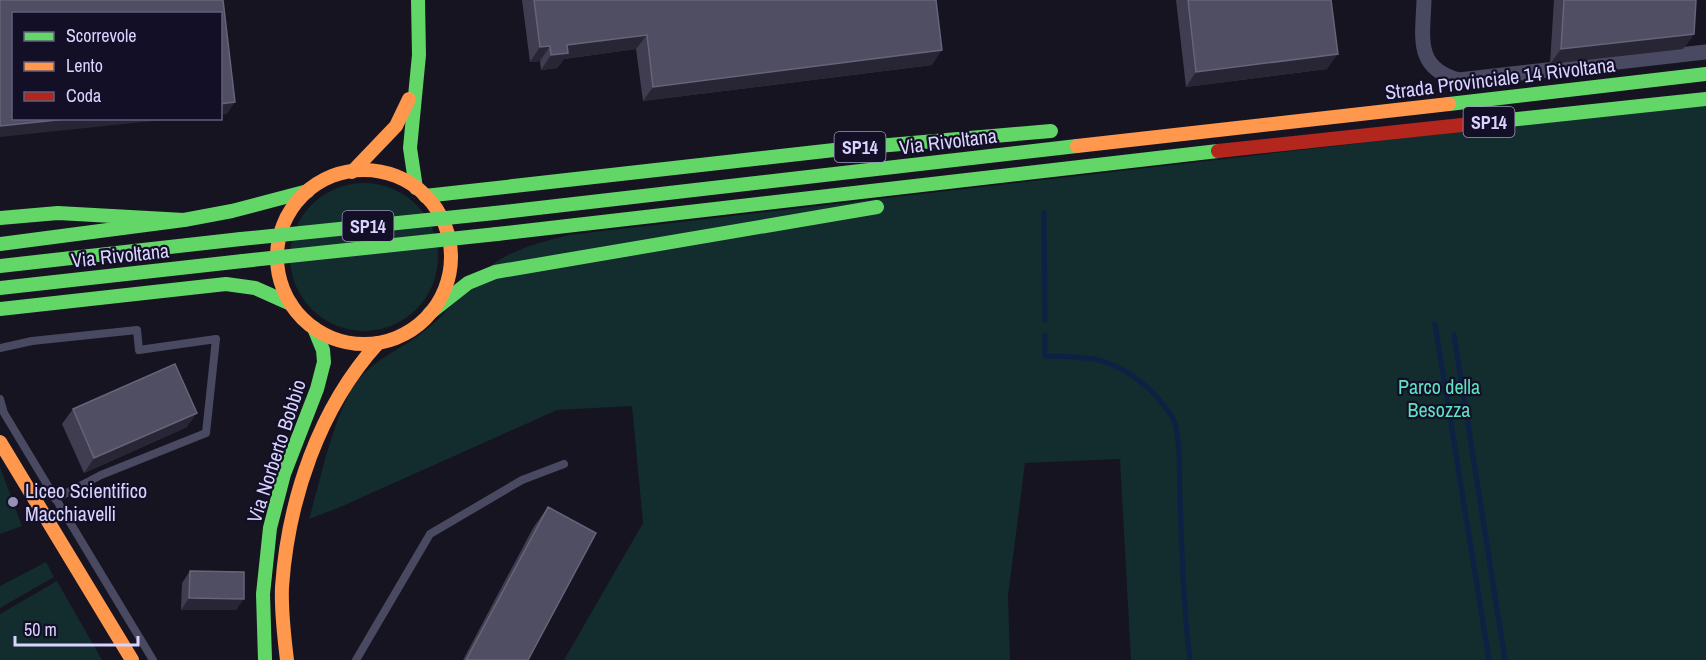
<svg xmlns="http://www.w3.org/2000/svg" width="1706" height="660" font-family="'Archivo Narrow',sans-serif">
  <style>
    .green { fill: #132c2d }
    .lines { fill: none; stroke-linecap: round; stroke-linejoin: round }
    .stream { stroke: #0d2144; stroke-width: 5 }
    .lane { stroke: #4a4962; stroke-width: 8 }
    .street { stroke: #4a4962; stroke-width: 15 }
    .fast { stroke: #63d668; stroke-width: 14 }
    .slow { stroke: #ff974d; stroke-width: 14 }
    .jam { stroke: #b3261e; stroke-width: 14 }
    .fast-bridge { stroke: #63d668; stroke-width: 14 }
    .wall { fill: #403d50 }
    .shaded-wall { fill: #282635 }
    .building { fill: #504e63; stroke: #66637b; stroke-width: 1.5 }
    .poi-dot { fill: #9591b1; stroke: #130f26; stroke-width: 2 }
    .labels { text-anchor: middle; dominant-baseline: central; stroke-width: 4.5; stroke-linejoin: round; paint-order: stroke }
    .shield { fill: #130f26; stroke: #9e99be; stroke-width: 1.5 }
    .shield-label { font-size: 18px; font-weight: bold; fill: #d9d4ff }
    .street-label { font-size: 20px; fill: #d9d4ff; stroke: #130f26 }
    .park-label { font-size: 20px; fill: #5fe0c0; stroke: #130f26 }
    .poi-label { font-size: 20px; fill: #d9d4ff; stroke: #130f26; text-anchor: start }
  </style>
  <rect width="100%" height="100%" fill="#161421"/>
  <g class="green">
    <path d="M1706,103V660H1131L1120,459L1025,463L1008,596L1010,660H564L643,523L632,406L557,410L338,508L309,519C321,479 331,425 352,389C368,361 399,351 423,332C450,312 469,282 496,262C517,248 545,241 569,235Z"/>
    <circle cx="364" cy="257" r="74"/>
    <path d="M0,467L22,526L0,534Z"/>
    <path d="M46,562L54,577L0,608V586Z"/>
    <path d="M57,581L102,660H0V614Z"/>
  </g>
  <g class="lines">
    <g class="stream">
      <path d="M1044,213L1045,320"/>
      <path d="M1435,324L1489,660"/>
      <path d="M1045,335V356C1092,357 1114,357 1150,390C1158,398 1167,408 1173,419C1181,436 1179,476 1180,496C1182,551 1183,605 1190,660"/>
      <path d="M1454,335L1505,660"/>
    </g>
    <g class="lane">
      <path d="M0,348L32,341L137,330L139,350L216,339L206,433L101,475L55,499"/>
      <path d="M0,399L4,413L153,660"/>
      <path d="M356,660L430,534L522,480L564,464"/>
    </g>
    <path class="street" d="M1424,0C1423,37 1414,68 1459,80L1706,52"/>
    <g class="fast">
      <path d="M1449,104L1706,74"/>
      <path d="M1499,121L1706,99"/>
      <path d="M416,188L410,148L419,55L418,0"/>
      <path d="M425,196L843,149L1051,131"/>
      <path d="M495,213L1077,146"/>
      <path d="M0,218L58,213L184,220L232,211L308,191"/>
      <path d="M497,234L1218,151"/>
      <path d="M0,244L184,220"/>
      <path d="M0,266L241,239"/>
      <path d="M0,288L243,261"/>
      <path d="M0,309L226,284L255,288L291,304"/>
      <path d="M430,313L468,283L495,272L877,207"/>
      <path d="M265,660L263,594L270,528L284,474L317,389L324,362L323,350L314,328"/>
    </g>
    <g class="slow">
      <path d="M1077,146L1449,104"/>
      <circle cx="364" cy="257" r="87"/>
      <path d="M352,172L396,126L409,99"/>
      <path d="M0,442L132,660"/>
      <path d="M287,660C284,636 281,611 282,587C288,500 319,408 378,343"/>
    </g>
    <path class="jam" d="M1218,151L1499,121"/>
    <g class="fast-bridge">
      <path d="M241,239L495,213"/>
      <path d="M243,261L497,234"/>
    </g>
  </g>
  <g class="wall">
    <path d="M522,0H936L932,65L643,101L636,49L564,59L557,68L541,70L540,61L530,62Z"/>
    <path d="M1176,0H1331L1327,69L1186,87Z"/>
    <path d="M1554,0H1696L1694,34L1683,49L1550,64Z"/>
    <path d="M73,409L187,427L84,473L62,424Z"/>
    <path d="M548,507L528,660H463L533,528Z"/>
    <path d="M190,571L236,610H181L182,583Z"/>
  </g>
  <g class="shaded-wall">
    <path d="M1694,34L1683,49L1550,64L1561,49Z"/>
    <path d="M647,35L636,49L564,59L557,68L541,70L551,55L567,45Z"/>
    <path d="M550,46L540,61L530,62L540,47Z"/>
    <path d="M942,50L932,65L643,101L653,87Z"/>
    <path d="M1338,54L1327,69L1186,87L1196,72Z"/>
    <path d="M235,102L227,114L220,115V104Z"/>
    <path d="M76,118H181L0,137V126Z"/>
    <path d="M197,413L187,427L84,473L94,458Z"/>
    <path d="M189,598L244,599L236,610H181Z"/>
  </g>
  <g class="building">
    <path d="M0,0H223L235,102L220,104V14H14V118H76L0,126Z"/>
    <path d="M534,0H936L942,50L653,87L647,35L567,45L568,53L551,55L550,46L540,47Z"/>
    <path d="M1188,0H1331L1338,54L1196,72Z"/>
    <path d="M1564,0H1696L1694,34L1561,49Z"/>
    <path d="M175,364L197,413L94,458L73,409Z"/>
    <path d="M548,507L596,533L528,660H466Z"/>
    <path d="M190,571L244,572V599L189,598Z"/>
  </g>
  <circle class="poi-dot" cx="13" cy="502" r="6"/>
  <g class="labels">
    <g class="shield">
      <rect x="1463.5" y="107" width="51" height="30" rx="4.5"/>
      <rect x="834.5" y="132" width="51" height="30" rx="4.5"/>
      <rect x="342.5" y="211" width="51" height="30" rx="4.5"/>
    </g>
    <g class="shield-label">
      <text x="1489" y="122">SP14</text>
      <text x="860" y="147">SP14</text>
      <text x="368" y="226">SP14</text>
    </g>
    <g class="street-label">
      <text transform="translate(1500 78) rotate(-7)">Strada Provinciale 14 Rivoltana</text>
      <text transform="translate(948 141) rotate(-7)">Via Rivoltana</text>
      <text transform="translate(120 255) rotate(-6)">Via Rivoltana</text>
      <text transform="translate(276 451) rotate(-72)">Via Norberto Bobbio</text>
    </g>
    <g class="park-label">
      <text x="1439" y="386">Parco della<tspan x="1439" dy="23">Besozza</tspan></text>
    </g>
    <g class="poi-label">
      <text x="25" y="490">Liceo Scientifico<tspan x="25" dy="23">Macchiavelli</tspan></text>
    </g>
  </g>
  <rect x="12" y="12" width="210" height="108" fill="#130f26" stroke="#625e7d" stroke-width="1.5"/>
  <rect x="24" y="32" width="30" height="9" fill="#63d668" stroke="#625e7d" stroke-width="1.5"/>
  <text x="66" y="42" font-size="18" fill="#d9d4ff">Scorrevole</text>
  <rect x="24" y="62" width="30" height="9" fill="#ff974d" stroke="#625e7d" stroke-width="1.5"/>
  <text x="66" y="72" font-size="18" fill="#d9d4ff">Lento</text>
  <rect x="24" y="92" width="30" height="9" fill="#b3261e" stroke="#625e7d" stroke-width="1.5"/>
  <text x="66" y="102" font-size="18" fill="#d9d4ff">Coda</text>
  <path d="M15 636v9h123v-9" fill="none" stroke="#d9d4ff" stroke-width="3"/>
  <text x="24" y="636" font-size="18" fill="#d9d4ff" stroke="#130f26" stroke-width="4.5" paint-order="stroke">50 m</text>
</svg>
